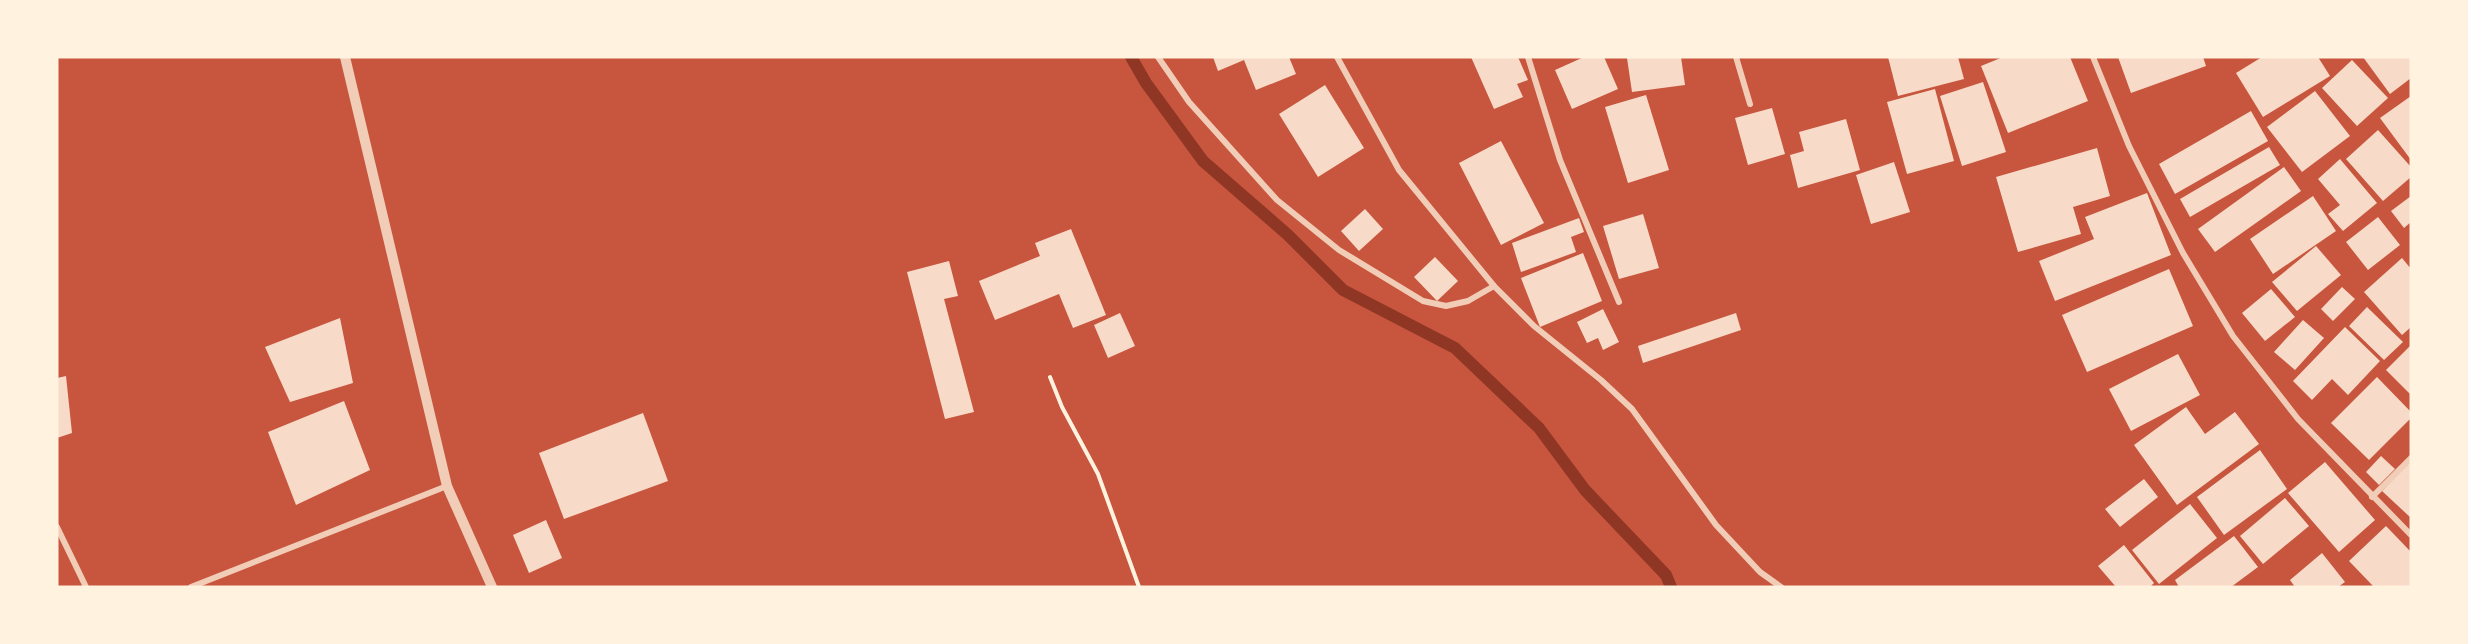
<svg xmlns="http://www.w3.org/2000/svg" width="2468" height="644" font-family="'Work Sans',sans-serif">
  <style>
    .lines { fill: none; stroke-linecap: round; stroke-linejoin: round }
    .stream { stroke: #8f3625; stroke-width: 12 }
    .building { fill: #f7dbc8 }
    .path { stroke: #fff3e0; stroke-width: 4 }
    .minor { stroke: #f1ccb7; stroke-width: 6 }
    .tertiary { stroke: #f1ccb7; stroke-width: 10 }
  </style>
  <rect width="100%" height="100%" fill="#c8553d"/>
  <g class="lines">
    <path class="stream" d="M1131,57L1146,83L1203,161L1288,235L1343,290L1455,348L1539,428L1585,490L1666,575L1671,587"/>
  </g>
  <g class="building">
    <path d="M1213,57H1289L1296,74L1256,90L1244,60L1218,71Z"/>
    <path d="M1471,57H1518L1528,80L1517,84L1523,97L1494,109Z"/>
    <path d="M1584,57H1604L1618,89L1572,109L1555,70Z"/>
    <path d="M1637,57H1681L1685,85L1632,92L1627,58Z"/>
    <path d="M1888,57H1958L1964,79L1898,96Z"/>
    <path d="M2003,57H2070L2088,101L2008,133L1981,66Z"/>
    <path d="M2118,57H2203L2206,66L2131,93Z"/>
    <path d="M2262,57H2318L2330,76L2263,117L2236,73Z"/>
    <path d="M2363,57H2411V78L2390,94Z"/>
    <path d="M2352,60L2388,98L2357,126L2322,88Z"/>
    <path d="M1983,82L2006,152L1962,166L1940,96Z"/>
    <path d="M1325,85L1364,148L1318,177L1279,114Z"/>
    <path d="M1935,89L1954,161L1907,174L1887,102Z"/>
    <path d="M2315,91L2350,136L2302,172L2267,127Z"/>
    <path d="M1646,95L1669,170L1628,183L1605,107Z"/>
    <path d="M2411,96V160L2380,118Z"/>
    <path d="M1772,108L1785,154L1748,165L1735,118Z"/>
    <path d="M2251,111L2268,141L2175,194L2159,164Z"/>
    <path d="M1846,119L1860,170L1798,188L1790,155L1804,151L1799,132Z"/>
    <path d="M2378,130L2411,167V177L2383,201L2346,159Z"/>
    <path d="M1501,141L1544,223L1501,245L1459,163Z"/>
    <path d="M2269,147L2280,165L2190,217L2180,199Z"/>
    <path d="M2097,148L2110,196L2073,207L2081,234L2018,252L1996,177Z"/>
    <path d="M2340,159L2377,203L2343,231L2328,214L2340,205L2318,179Z"/>
    <path d="M1894,162L1910,212L1871,224L1856,175Z"/>
    <path d="M2284,167L2301,191L2215,252L2198,229Z"/>
    <path d="M2147,193L2171,255L2055,301L2039,261L2094,239L2085,217Z"/>
    <path d="M2313,196L2336,231L2273,274L2250,239Z"/>
    <path d="M2411,196V222L2404,228L2391,211Z"/>
    <path d="M1365,209L1383,229L1359,251L1341,231Z"/>
    <path d="M1643,214L1659,268L1619,279L1603,226Z"/>
    <path d="M2378,217L2400,245L2368,270L2346,242Z"/>
    <path d="M1579,218L1584,232L1571,237L1576,252L1521,272L1512,243Z"/>
    <path d="M1071,229L1106,315L1073,328L1059,294L995,320L979,281L1040,256L1035,243Z"/>
    <path d="M2316,246L2341,275L2297,311L2272,282Z"/>
    <path d="M1583,253L1602,301L1540,327L1521,278Z"/>
    <path d="M1435,257L1458,281L1437,301L1414,277Z"/>
    <path d="M2402,258L2411,269V327L2402,335L2364,292Z"/>
    <path d="M949,261L958,296L944,299L974,412L945,419L907,272Z"/>
    <path d="M2169,269L2193,326L2087,372L2062,315Z"/>
    <path d="M2342,287L2355,299L2333,321L2321,309Z"/>
    <path d="M2271,289L2295,317L2265,341L2242,313Z"/>
    <path d="M2367,307L2403,342L2384,360L2349,326Z"/>
    <path d="M1603,309L1619,342L1603,350L1598,338L1587,343L1577,322Z"/>
    <path d="M1120,313L1135,346L1108,358L1094,325Z"/>
    <path d="M1736,313L1741,330L1643,363L1638,346Z"/>
    <path d="M340,318L353,383L290,402L265,347Z"/>
    <path d="M2303,320L2324,338L2295,370L2274,352Z"/>
    <path d="M2345,327L2380,361L2348,395L2332,379L2312,400L2293,381Z"/>
    <path d="M2411,345V395L2386,370Z"/>
    <path d="M2178,354L2200,395L2131,431L2109,389Z"/>
    <path d="M66,376L72,433L57,438V378Z"/>
    <path d="M2377,377L2411,412V418L2369,460L2331,423Z"/>
    <path d="M344,401L370,470L296,505L268,432Z"/>
    <path d="M2186,407L2205,434L2235,412L2259,444L2177,505L2134,445Z"/>
    <path d="M643,413L668,481L564,519L539,453Z"/>
    <path d="M2260,450L2287,489L2224,535L2197,497Z"/>
    <path d="M2381,456L2395,469L2379,485L2366,472Z"/>
    <path d="M2411,460V518L2382,491Z"/>
    <path d="M2325,462L2375,520L2339,552L2288,493Z"/>
    <path d="M2144,479L2158,497L2120,527L2105,509Z"/>
    <path d="M2285,498L2309,526L2263,564L2240,536Z"/>
    <path d="M2190,504L2217,538L2159,584L2132,550Z"/>
    <path d="M546,520L562,558L529,573L513,535Z"/>
    <path d="M2386,526L2411,552V587H2374L2349,561Z"/>
    <path d="M2234,536L2258,567L2231,587H2179L2175,580Z"/>
    <path d="M2124,545L2154,583L2150,587H2116L2098,566Z"/>
    <path d="M2322,553L2345,582L2338,587H2295L2290,580Z"/>
  </g>
  <g class="lines">
    <path class="path" d="M1050,377L1062,407L1098,474L1139,587"/>
    <g class="minor">
      <path d="M1158,57L1189,102L1277,200L1339,250L1423,301L1446,306L1468,301L1494,286"/>
      <path d="M1337,57L1399,170L1494,286L1534,326L1601,380L1632,409L1716,525L1760,572L1781,587"/>
      <path d="M1528,57L1560,160L1619,302"/>
      <path d="M1736,57L1750,104"/>
      <path d="M2093,57L2129,146L2183,253L2233,336L2298,419L2411,535"/>
      <path d="M2372,497L2411,458"/>
      <path d="M57,527L86,587"/>
      <path d="M191,587L447,486"/>
    </g>
    <path class="tertiary" d="M345,57L447,486L492,587"/>
  </g>
  <rect width="2468" height="644" fill="none" stroke="#fff3e0" stroke-width="117"/>
</svg>
